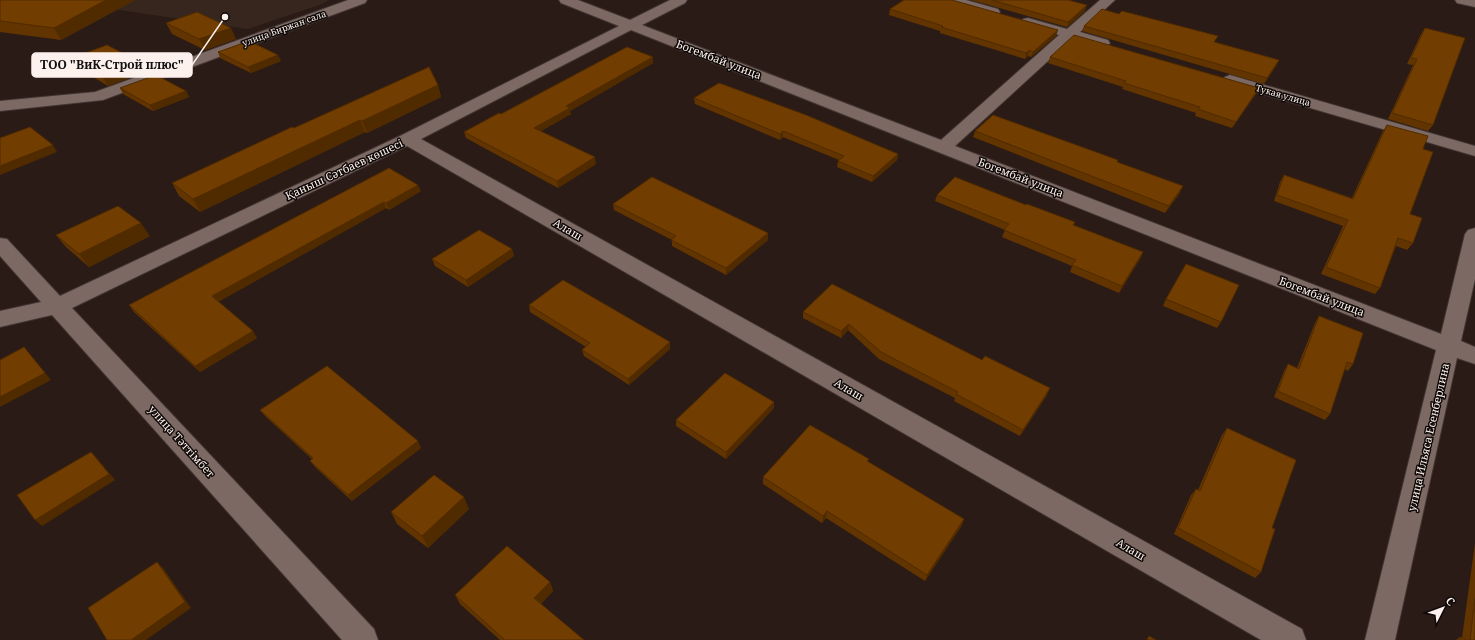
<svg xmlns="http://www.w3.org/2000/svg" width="1475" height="640" font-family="'Noto Serif',serif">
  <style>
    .industrial { fill: #37261d }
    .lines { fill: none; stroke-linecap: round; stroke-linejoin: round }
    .minor-casing { stroke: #413532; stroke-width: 2 }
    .minor { fill: #7c6963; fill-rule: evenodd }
    .wall { fill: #623400 }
    .shaded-wall { fill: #502b00 }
    .building { fill: #723d00; stroke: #502b00 }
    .labels { text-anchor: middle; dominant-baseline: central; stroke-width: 3; stroke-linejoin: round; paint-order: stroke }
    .far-street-label { font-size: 9px; fill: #fcf1ed; stroke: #0e0806 }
    .street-label { font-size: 11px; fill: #fcf1ed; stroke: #0e0806 }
    .leader { fill: none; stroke: #fcf1ed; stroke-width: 1.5 }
    .callout-dot { fill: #fcf1ed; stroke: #0e0806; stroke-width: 1.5 }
    .callout { fill: #fcf1ed; stroke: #fcf1ed; stroke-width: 1.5 }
    .callout-label { font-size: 12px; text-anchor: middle; font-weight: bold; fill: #111 }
  </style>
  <rect width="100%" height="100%" fill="#2a1b16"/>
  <path class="industrial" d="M52,0H329L322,4L248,29Z"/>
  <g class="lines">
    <g class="minor-casing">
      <g id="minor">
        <path d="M348,0H367L365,3L103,100L0,111V101L95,92Z"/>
        <path d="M559,0H578L630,20L670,0H687L685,3L642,25L941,140L1059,35L1023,25L1021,22L1023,19L1028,18L1067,29L1100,0H1115L1080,32L1108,40L1110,43L1108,46L1103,47L1072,39L955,146L1441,334L1465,234L1468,230L1475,228V279L1461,341L1475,347V364L1457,358L1395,640H1365L1436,350L631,30L421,139L1302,629L1306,640H1261L407,146L72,308L374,629L378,640H342L52,315L0,327V311L41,302L0,256V238L7,239L60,296L402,135L619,26L561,3Z"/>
        <path d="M945,0H966L998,9L1000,12L998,15L993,16L947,3Z"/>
        <path d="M1455,0H1475V7L1457,3Z"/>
        <path d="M1230,75L1475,146V156L1225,83L1222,80L1225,77Z"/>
      </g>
    </g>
    <use href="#minor" class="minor"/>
  </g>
  <g class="wall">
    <path d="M0,0H135L61,40L0,32Z"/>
    <path d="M971,0H1068L1085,11L1067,27Z"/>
    <path d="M890,9L1056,36L1031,57L1028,56L1025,59L940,33V31L889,15Z"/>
    <path d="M166,23L236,39L205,50L172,34Z"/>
    <path d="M1084,26L1215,42L1279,60L1276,66L1264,84L1082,31Z"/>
    <path d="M1425,28L1433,125L1428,131L1388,119L1413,65L1407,64L1421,34Z"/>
    <path d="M218,52L281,61L251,73L220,58Z"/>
    <path d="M1050,57L1256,94L1232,128L1195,116L1196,113L1122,89L1123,87L1048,63Z"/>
    <path d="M72,58L144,72L108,86L80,69Z"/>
    <path d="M653,63L570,111L571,114L541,131L596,164L558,188L466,138L464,132L501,114Z"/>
    <path d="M438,85L441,97L367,133L365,132L200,212L179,196L172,183L294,128Z"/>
    <path d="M120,88L186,91L189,97L153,111L123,94Z"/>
    <path d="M694,98L898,154L897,160L872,182L837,167L838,161L839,160L783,137L780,140L695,104Z"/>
    <path d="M1387,125L1423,149L1410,214L1413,243L1407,250L1396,246L1380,288L1375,294L1321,274L1343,226L1274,201L1280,182L1284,175L1352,198L1383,131Z"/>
    <path d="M975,131L1118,160L1117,162L1180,193L1165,213L973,137Z"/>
    <path d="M389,168L421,191L389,210L386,208L218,302L257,338L200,372L134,312L129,305Z"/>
    <path d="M937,195L1074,225L1143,252L1140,259L1119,293L1070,272L1072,266L1002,237L1005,230L935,201Z"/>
    <path d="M613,204L768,233V240L726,275L672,246V240L614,210Z"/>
    <path d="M56,235L150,236L89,267L66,247Z"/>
    <path d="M512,249L514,256L468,287L435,266L432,259Z"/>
    <path d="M832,284L1047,395L1020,436L954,401L955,398L879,359L848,330L841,338L803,318V312Z"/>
    <path d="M1166,299L1221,322L1217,328L1163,306Z"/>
    <path d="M529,305L670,349L629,385L584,356L582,350L586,347L530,312Z"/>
    <path d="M1319,316L1353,364L1348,371L1344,369L1330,414L1325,420L1274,397L1284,371L1288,364L1297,368L1315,323Z"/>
    <path d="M774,408L726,459L676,426V420Z"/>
    <path d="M260,410L421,448L352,501L315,467L310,461L312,459L265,416Z"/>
    <path d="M1227,428L1272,528L1261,572L1255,578L1174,534L1191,495L1196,489L1198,490L1222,435Z"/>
    <path d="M869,459L868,462L964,519L962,525L925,581L826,518L822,523L763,484V477Z"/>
    <path d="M469,509L428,548L397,524L391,512Z"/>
    <path d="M1475,543V640H1456L1460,637L1462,638Z"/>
    <path d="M550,582L553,591L541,604L584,640H500L460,604L455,595Z"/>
  </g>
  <g class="shaded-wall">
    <path d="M106,0H135L61,40L54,28Z"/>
    <path d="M1087,5L1085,11L1067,27L1068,22Z"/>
    <path d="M231,28L236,39L205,50L199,39Z"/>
    <path d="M1058,30L1056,36L1031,57L1033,52Z"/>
    <path d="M1029,50L1028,56L1025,59L1026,53Z"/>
    <path d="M278,55L281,61L251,73L248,67Z"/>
    <path d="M653,57V63L570,111L571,114L535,134L534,128L566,106Z"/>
    <path d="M1279,60L1276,66L1264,84L1267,78Z"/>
    <path d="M138,61L144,72L108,86L101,74Z"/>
    <path d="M438,85L441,97L367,133L362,121Z"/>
    <path d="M1259,88L1256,94L1232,128L1236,122Z"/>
    <path d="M186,91L189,97L153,111L150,105Z"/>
    <path d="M360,120L365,132L200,212L193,199Z"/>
    <path d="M783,131V137L780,140V134Z"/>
    <path d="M53,145L57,152L0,175V166Z"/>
    <path d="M898,154L897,160L872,182L873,176Z"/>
    <path d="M595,157L596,164L558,188L557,181Z"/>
    <path d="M418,185L421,191L389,210L386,203Z"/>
    <path d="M1183,186L1180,193L1165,213L1169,206Z"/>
    <path d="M384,202L386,208L216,303L212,296Z"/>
    <path d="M141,223L150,236L89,267L79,254Z"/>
    <path d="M768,233V240L726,275V268Z"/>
    <path d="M512,249L514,256L468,287L466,280Z"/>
    <path d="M1143,252L1140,259L1119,293L1122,286Z"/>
    <path d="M849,324L848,330L841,338V331Z"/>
    <path d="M253,331L257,338L200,372L195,366Z"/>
    <path d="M670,342V349L629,385L628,379Z"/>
    <path d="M24,347L51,380L0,407V397Z"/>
    <path d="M1050,388L1047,395L1020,436L1023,430Z"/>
    <path d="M774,402V408L726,459V452Z"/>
    <path d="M418,441L421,448L352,501L348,495Z"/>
    <path d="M91,452L97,458L115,480L42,526L35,520Z"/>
    <path d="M464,497L469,509L428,548L422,536Z"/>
    <path d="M827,511L826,518L822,523L823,516Z"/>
    <path d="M964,519L962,525L925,581L927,575Z"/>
    <path d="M157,562L163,568L191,608L146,640H131Z"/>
    <path d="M550,582L553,591L538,607L534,598Z"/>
  </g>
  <g class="building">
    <path d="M0,0H106L54,28L0,21Z"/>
    <path d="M904,0H952L1058,30L1033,52L1029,50L1026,53L941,27L943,26L890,9Z"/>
    <path d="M992,0H1068L1087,5L1068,22Z"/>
    <path d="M1102,9L1119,14L1122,11L1218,36L1214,42L1279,60L1267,78L1084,26Z"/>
    <path d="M197,12L231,28L199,39L166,23Z"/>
    <path d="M1425,28L1465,38L1433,125L1392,113L1417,59L1411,58Z"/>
    <path d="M1074,35L1259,88L1236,122L1198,109L1200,107L1124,83L1126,81L1050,57Z"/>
    <path d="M249,41L278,55L248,67L218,52Z"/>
    <path d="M107,45L138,61L101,74L72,58Z"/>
    <path d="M627,47L653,57L566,106L570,108L534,128L595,157L557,181L464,132L499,113L501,114Z"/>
    <path d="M429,67L438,85L362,121L360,120L193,199L172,183L292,127L294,128Z"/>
    <path d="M156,75L186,91L150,105L120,88Z"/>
    <path d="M719,83L806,115L898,154L873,176L838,161L844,156L783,131L780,134L694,98Z"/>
    <path d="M993,115L1118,160L1117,162L1183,186L1169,206L975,131Z"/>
    <path d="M1387,125L1428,136L1423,149L1433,152L1410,214L1422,218L1413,243L1398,238L1380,288L1326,267L1348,220L1277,195L1284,175L1353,199Z"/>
    <path d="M30,127L53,145L0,166V138Z"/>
    <path d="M389,168L418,185L386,203L384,202L212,296L253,331L195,366L129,305Z"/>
    <path d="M652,177L768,233L726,268L671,240L676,236L613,204Z"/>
    <path d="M955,177L1026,205L1027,204L1075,222L1073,225L1143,252L1122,286L1072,265L1076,260L1004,230L1009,224L937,195Z"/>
    <path d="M118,206L141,223L79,254L56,235Z"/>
    <path d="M479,230L512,249L466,280L432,259Z"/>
    <path d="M1186,264L1239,285L1221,322L1166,299Z"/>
    <path d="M563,280L670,342L628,379L582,350L590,343L529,305Z"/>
    <path d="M832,284L982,360L985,356L1050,388L1023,430L956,394L958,392L881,352L849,324L841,331L803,312Z"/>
    <path d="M1319,316L1363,333L1353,364L1347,362L1330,414L1278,391L1288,364L1299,369Z"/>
    <path d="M24,347L45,373L0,397V360Z"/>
    <path d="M327,366L418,441L348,495L310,461L313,458L260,410Z"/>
    <path d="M725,373L774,402L726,452L676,420Z"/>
    <path d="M810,425L869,459L867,461L964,519L927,575L827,511L823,516L763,477Z"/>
    <path d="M1227,428L1296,460L1272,528L1275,529L1261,572L1178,528L1196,489L1200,491Z"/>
    <path d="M91,452L109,474L35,520L17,495Z"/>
    <path d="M434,475L464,497L422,536L391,512Z"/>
    <path d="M507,546L550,582L534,598L584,640H505L455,595Z"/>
    <path d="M157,562L185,602L131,640H107L88,608Z"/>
    <path d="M1475,598V640H1470Z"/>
    <path d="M1149,636L1156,640H1147Z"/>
    <path d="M1460,637L1466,640H1460Z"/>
  </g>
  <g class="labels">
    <g class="far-street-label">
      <text transform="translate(284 28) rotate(-20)">улица Биржан сала</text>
      <text transform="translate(1283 95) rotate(16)">Тукая улица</text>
    </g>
    <g class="street-label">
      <text transform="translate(719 59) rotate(21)">Богембай улица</text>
      <text transform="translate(344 169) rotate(-25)">Қаныш Сәтбаев көшесі</text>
      <text transform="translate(1021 177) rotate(21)">Богембай улица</text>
      <text transform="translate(568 229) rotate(30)">Алаш</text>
      <text transform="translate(1322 296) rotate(21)">Богембай улица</text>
      <text transform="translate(849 389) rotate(30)">Алаш</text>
      <text transform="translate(1428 437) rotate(-77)">улица Ильяса Есенберлина</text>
      <text transform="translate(182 441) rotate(48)">улица Тәттімбет</text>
      <text transform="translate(1131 549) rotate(30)">Алаш</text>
    </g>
  </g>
  <path class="leader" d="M225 17L192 65"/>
  <circle class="callout-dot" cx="225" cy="17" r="4"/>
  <rect class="callout" x="32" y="53" width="160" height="24" rx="4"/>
  <g class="callout-label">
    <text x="112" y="69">ТОО "ВиК-Строй плюс"</text>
  </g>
  <g transform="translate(1443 608) rotate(48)" stroke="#0e0806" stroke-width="3" paint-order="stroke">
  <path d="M0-3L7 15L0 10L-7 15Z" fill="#fcf1ed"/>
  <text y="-6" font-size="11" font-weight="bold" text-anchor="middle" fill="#fcf1ed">С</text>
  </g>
</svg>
